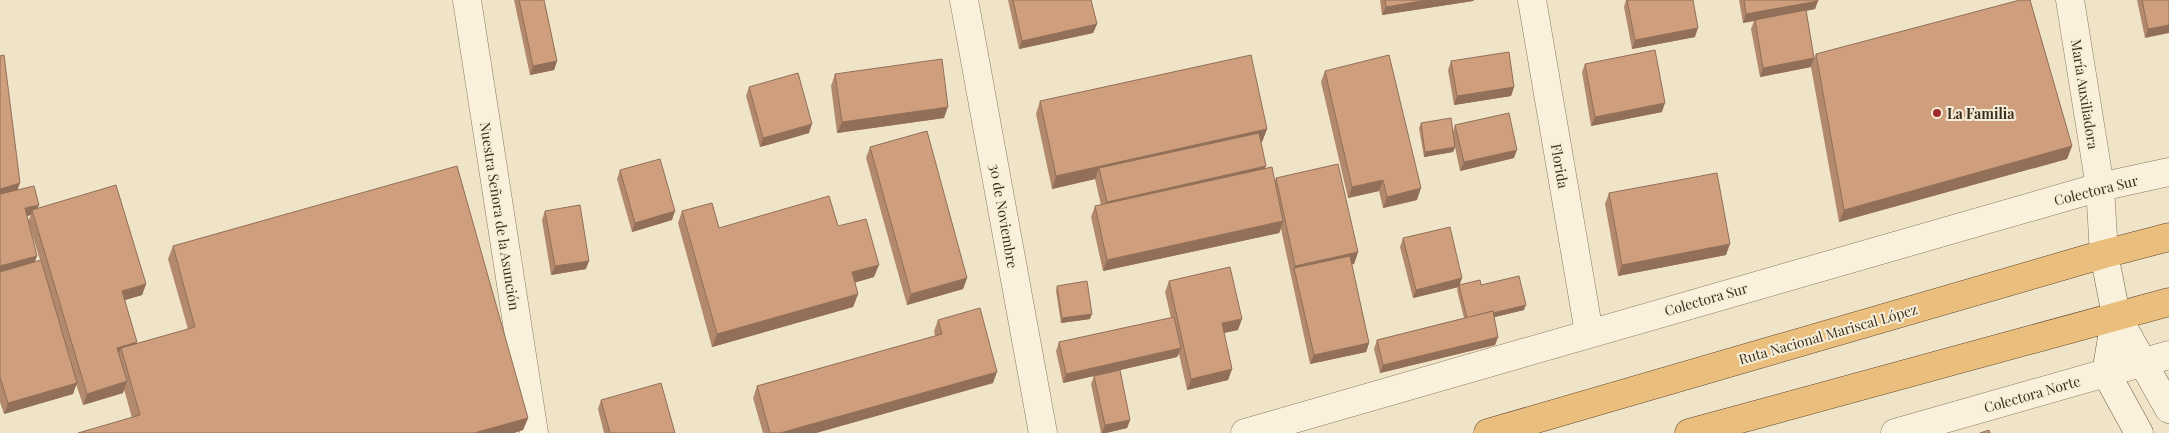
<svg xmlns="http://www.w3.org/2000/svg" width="2169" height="433" font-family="'Playfair Display',serif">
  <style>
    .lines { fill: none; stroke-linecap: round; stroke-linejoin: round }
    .minor-casing { stroke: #8d765c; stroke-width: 29 }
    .secondary-casing { stroke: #6f573f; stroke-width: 29 }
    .trunk-casing { stroke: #5b4430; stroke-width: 29 }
    .minor { stroke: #faf1dc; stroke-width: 28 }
    .secondary { stroke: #faf1dc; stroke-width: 28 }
    .trunk { stroke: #eabe7c; stroke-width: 28 }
    .wall { fill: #b2896c; fill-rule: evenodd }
    .shaded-wall { fill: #916f58 }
    .building { fill: #cf9f7d; stroke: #916f58 }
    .poi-dot { fill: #9e2a2b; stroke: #f7eed8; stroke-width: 2 }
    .labels { text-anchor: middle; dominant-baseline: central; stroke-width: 4; stroke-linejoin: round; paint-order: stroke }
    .street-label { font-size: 14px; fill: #3d2e20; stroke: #f7eed8 }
    .poi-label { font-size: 14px; font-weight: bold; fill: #3d2e20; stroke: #f7eed8; text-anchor: start }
  </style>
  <rect width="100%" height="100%" fill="#f0e4c8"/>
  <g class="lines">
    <g class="minor-casing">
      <g id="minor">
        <path d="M467,0L534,433"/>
        <path d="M964,0L1043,433"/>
        <path d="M1532,0L1589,333"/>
        <path d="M2070,0L2100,187L2104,254"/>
        <path d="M1245,433L2100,187L2169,172"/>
        <path d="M1895,433L2169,355"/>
      </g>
    </g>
    <g class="secondary-casing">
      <g id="secondary">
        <path d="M2104,254L2116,315L2169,409"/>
        <path d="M2116,315L2106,373L2139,433"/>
      </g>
    </g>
    <g class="trunk-casing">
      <g id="trunk">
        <path d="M1488,433L2104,254L2169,237"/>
        <path d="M1689,433L2169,302"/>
      </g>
    </g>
    <use href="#minor" class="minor"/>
    <use href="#secondary" class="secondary"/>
    <use href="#trunk" class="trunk"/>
  </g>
  <g class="wall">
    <path d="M514,0H544L557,61L554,70L530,75Z"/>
    <path d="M1008,0H1091L1097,24L1093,33L1019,49Z"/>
    <path d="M1380,0H1474L1473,1L1382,15Z"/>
    <path d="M1626,0H1693L1695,37L1632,49L1624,7Z"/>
    <path d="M1739,0H1818L1815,9L1806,11L1814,58L1816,54L2072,146L2067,159L1839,222L1811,67L1760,77L1751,29L1754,21L1743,23Z"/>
    <path d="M2137,0H2169L2145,38Z"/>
    <path d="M0,56L18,190L39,205L37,208L146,284L142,295L125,300L136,344L188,329L168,259L173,246L528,418L523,430L514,433H78L132,418L124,389L123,393L83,405L76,384L73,394L4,414L0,402ZM31,215L28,221L40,260L35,262L37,256L27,216Z"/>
    <path d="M1451,61L1514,87L1511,96L1454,105L1448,70Z"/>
    <path d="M1585,64L1662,112L1591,126L1582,72Z"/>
    <path d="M1325,71L1417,200L1383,208L1379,191L1348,198L1321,82Z"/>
    <path d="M835,74L944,118L837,133L831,86Z"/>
    <path d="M749,87L809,133L760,147L746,96Z"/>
    <path d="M1040,101L1267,129L1262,142H1261L1265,168L1275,181L1276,178L1358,252L1354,264H1351L1369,343L1366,352L1310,364L1281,229L1279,233L1103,271L1091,217L1095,206L1101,205L1095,179L1052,189L1036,114Z"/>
    <path d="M1421,123L1453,132L1455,125L1514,158L1460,171L1455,147L1453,152L1424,157L1419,128Z"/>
    <path d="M870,147L967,278L963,289L907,305L866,158Z"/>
    <path d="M620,170L672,220L632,232L617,179Z"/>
    <path d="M1609,193L1726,255L1618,276L1605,204Z"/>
    <path d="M545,211L586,269L551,275L542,220Z"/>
    <path d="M682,211L719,228L838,226L874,277L855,282L858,294L853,307L712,347L678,223Z"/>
    <path d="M1403,238L1462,278L1459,285H1481L1524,310L1494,317L1498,337L1495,345L1380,373L1374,349L1377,340L1464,318L1457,290L1458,287L1413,298L1400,247Z"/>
    <path d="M1169,281L1238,330L1224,333L1232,369L1228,380L1187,390L1179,354L1177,357L1120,370L1130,420L1127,428L1106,433H1101L1091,384L1094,376L1063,383L1056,351L1059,342L1171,318L1165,292Z"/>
    <path d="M1057,286L1090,319L1061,323L1056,291Z"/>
    <path d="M938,320L993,383L816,433H763L753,398L757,386L935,336L934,331Z"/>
    <path d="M601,400L675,433H604L598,409Z"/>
  </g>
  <g class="shaded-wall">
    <path d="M1427,0H1474L1473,1L1382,15L1386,7Z"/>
    <path d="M1818,1L1815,9L1743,23L1746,14Z"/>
    <path d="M1097,24L1093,33L1019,49L1022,41Z"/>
    <path d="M2169,25V33L2145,38L2148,29Z"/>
    <path d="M1698,28L1695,37L1632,49L1635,40Z"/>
    <path d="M1814,58L1811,67L1760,77L1763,68Z"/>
    <path d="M557,61L554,70L530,75L533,66Z"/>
    <path d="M1514,87L1511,96L1454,105L1457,96Z"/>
    <path d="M1665,103L1662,112L1591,126L1595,117Z"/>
    <path d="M948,107L944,118L837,133L842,122Z"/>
    <path d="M812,124L809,133L760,147L763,138Z"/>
    <path d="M1267,129L1262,142L1101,178L1099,168L1095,179L1052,189L1056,176Z"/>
    <path d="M2072,146L2067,159L1839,222L1844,210Z"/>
    <path d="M1455,147L1453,152L1424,157L1425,152Z"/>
    <path d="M1517,150L1514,158L1460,171L1464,162Z"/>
    <path d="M1266,166L1262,177L1102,213L1107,202Z"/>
    <path d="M1383,180L1379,191L1348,198L1352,187Z"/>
    <path d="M20,183L16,194L0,199V189Z"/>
    <path d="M1421,188L1417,200L1383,208L1387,197Z"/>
    <path d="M39,205L35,214L32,210L31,215L22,217L25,208Z"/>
    <path d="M675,211L672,220L632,232L635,223Z"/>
    <path d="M1283,221L1279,233L1103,271L1107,260Z"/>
    <path d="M1730,244L1726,255L1618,276L1622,265Z"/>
    <path d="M1358,252L1354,264L1296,276L1294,268L1295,266Z"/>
    <path d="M37,256L33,265L0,274V266Z"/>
    <path d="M589,261L586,269L551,275L555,266Z"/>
    <path d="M879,265L874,277L847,285L852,272Z"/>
    <path d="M967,278L963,289L907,305L911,294Z"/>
    <path d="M1462,278L1459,287L1413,298L1416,290Z"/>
    <path d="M146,284L142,295L118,302L122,291Z"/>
    <path d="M858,294L853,307L712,347L717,334Z"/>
    <path d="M1526,305L1524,310L1466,324L1467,319Z"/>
    <path d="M1092,314L1090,319L1061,323L1062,318Z"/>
    <path d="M1242,319L1238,330L1218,334L1222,323Z"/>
    <path d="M1498,337L1495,345L1380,373L1383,365Z"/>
    <path d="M137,342L133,354L121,348L117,358V348Z"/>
    <path d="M1369,343L1366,352L1310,364L1314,355Z"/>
    <path d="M1181,348L1177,357L1063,383L1066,374Z"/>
    <path d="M1232,369L1228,380L1187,390L1191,379Z"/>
    <path d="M997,372L993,383L816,433H780Z"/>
    <path d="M127,381L123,393L83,405L87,394Z"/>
    <path d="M77,383L73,394L4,414L8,403Z"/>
    <path d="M528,418L523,430L514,433H474Z"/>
    <path d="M1130,420L1127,428L1106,433H1102L1105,425Z"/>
  </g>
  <g class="building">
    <path d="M519,0H544L557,61L533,66Z"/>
    <path d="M1013,0H1091L1097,24L1022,41Z"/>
    <path d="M1385,0H1427L1386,7Z"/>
    <path d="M1627,0H1693L1698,28L1635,40Z"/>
    <path d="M1744,0H1818V1L1746,14Z"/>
    <path d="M2020,0H2030L2072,146L1844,210L1816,54Z"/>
    <path d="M2142,0H2169V25L2148,29Z"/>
    <path d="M1806,10L1814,58L1763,68L1755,20Z"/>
    <path d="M1655,50L1665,103L1595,117L1585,64Z"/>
    <path d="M1509,52L1514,87L1457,96L1451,61Z"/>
    <path d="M4,55L20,183L0,189V56Z"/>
    <path d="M1251,55L1267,129L1056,176L1040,101Z"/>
    <path d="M1389,55L1421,188L1387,197L1383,180L1352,187L1325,71Z"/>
    <path d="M942,59L948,107L842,122L835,74Z"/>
    <path d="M798,73L812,124L763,138L749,87Z"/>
    <path d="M1509,113L1517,150L1464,162L1455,125Z"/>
    <path d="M1451,118L1455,147L1425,152L1421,123Z"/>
    <path d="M927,131L967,278L911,294L870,147Z"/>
    <path d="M1259,133L1266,166L1107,202L1099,168Z"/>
    <path d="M660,159L675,211L635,223L620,170Z"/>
    <path d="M1338,164L1358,252L1295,266L1276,178Z"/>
    <path d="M457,166L528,418L474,433H78L140,415L121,348L195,327L173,246Z"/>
    <path d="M1272,167L1283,221L1107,260L1095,206Z"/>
    <path d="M1717,173L1730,244L1622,265L1609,193Z"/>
    <path d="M116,185L146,284L122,291L137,342L117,348L127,381L87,394L32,210Z"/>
    <path d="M34,186L39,205L25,208L37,256L0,266V194Z"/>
    <path d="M829,196L838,226L866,219L879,265L852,272L858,294L717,334L682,211L712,203L719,228Z"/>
    <path d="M580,205L589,261L555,266L545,211Z"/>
    <path d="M1450,227L1462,278L1416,290L1403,238Z"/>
    <path d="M1350,256L1369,343L1314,355L1294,268Z"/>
    <path d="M41,260L77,383L8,403L0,377V272Z"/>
    <path d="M1230,267L1242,319L1222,323L1232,369L1191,379L1169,281Z"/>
    <path d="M1519,276L1526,305L1493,313V311L1467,318L1459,285L1480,280L1481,285Z"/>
    <path d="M1087,281L1092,314L1062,318L1057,286Z"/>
    <path d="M980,308L997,372L780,433H770L757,386L942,334L938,320Z"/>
    <path d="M1493,311L1498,337L1383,365L1377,340Z"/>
    <path d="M1174,317L1181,348L1066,374L1059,342Z"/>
    <path d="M1120,370L1130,420L1105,425L1094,376Z"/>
    <path d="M661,383L675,433H610L601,400Z"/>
    <path d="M1989,430L1990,433H1980Z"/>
  </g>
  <circle class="poi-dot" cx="1937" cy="113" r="5"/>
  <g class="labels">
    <g class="street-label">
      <text transform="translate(2085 94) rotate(81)">María Auxiliadora</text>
      <text transform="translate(1560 166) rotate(80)">Florida</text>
      <text transform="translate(2096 190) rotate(-14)">Colectora Sur</text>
      <text transform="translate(500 216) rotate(81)">Nuestra Señora de la Asunción</text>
      <text transform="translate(1004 216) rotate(80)">30 de Noviembre</text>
      <text transform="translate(1706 299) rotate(-16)">Colectora Sur</text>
      <text transform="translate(1828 334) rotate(-16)">Ruta Nacional Mariscal López</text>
      <text transform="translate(2032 394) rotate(-16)">Colectora Norte</text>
    </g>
    <g class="poi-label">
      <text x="1947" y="113">La Familia</text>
    </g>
  </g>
</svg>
